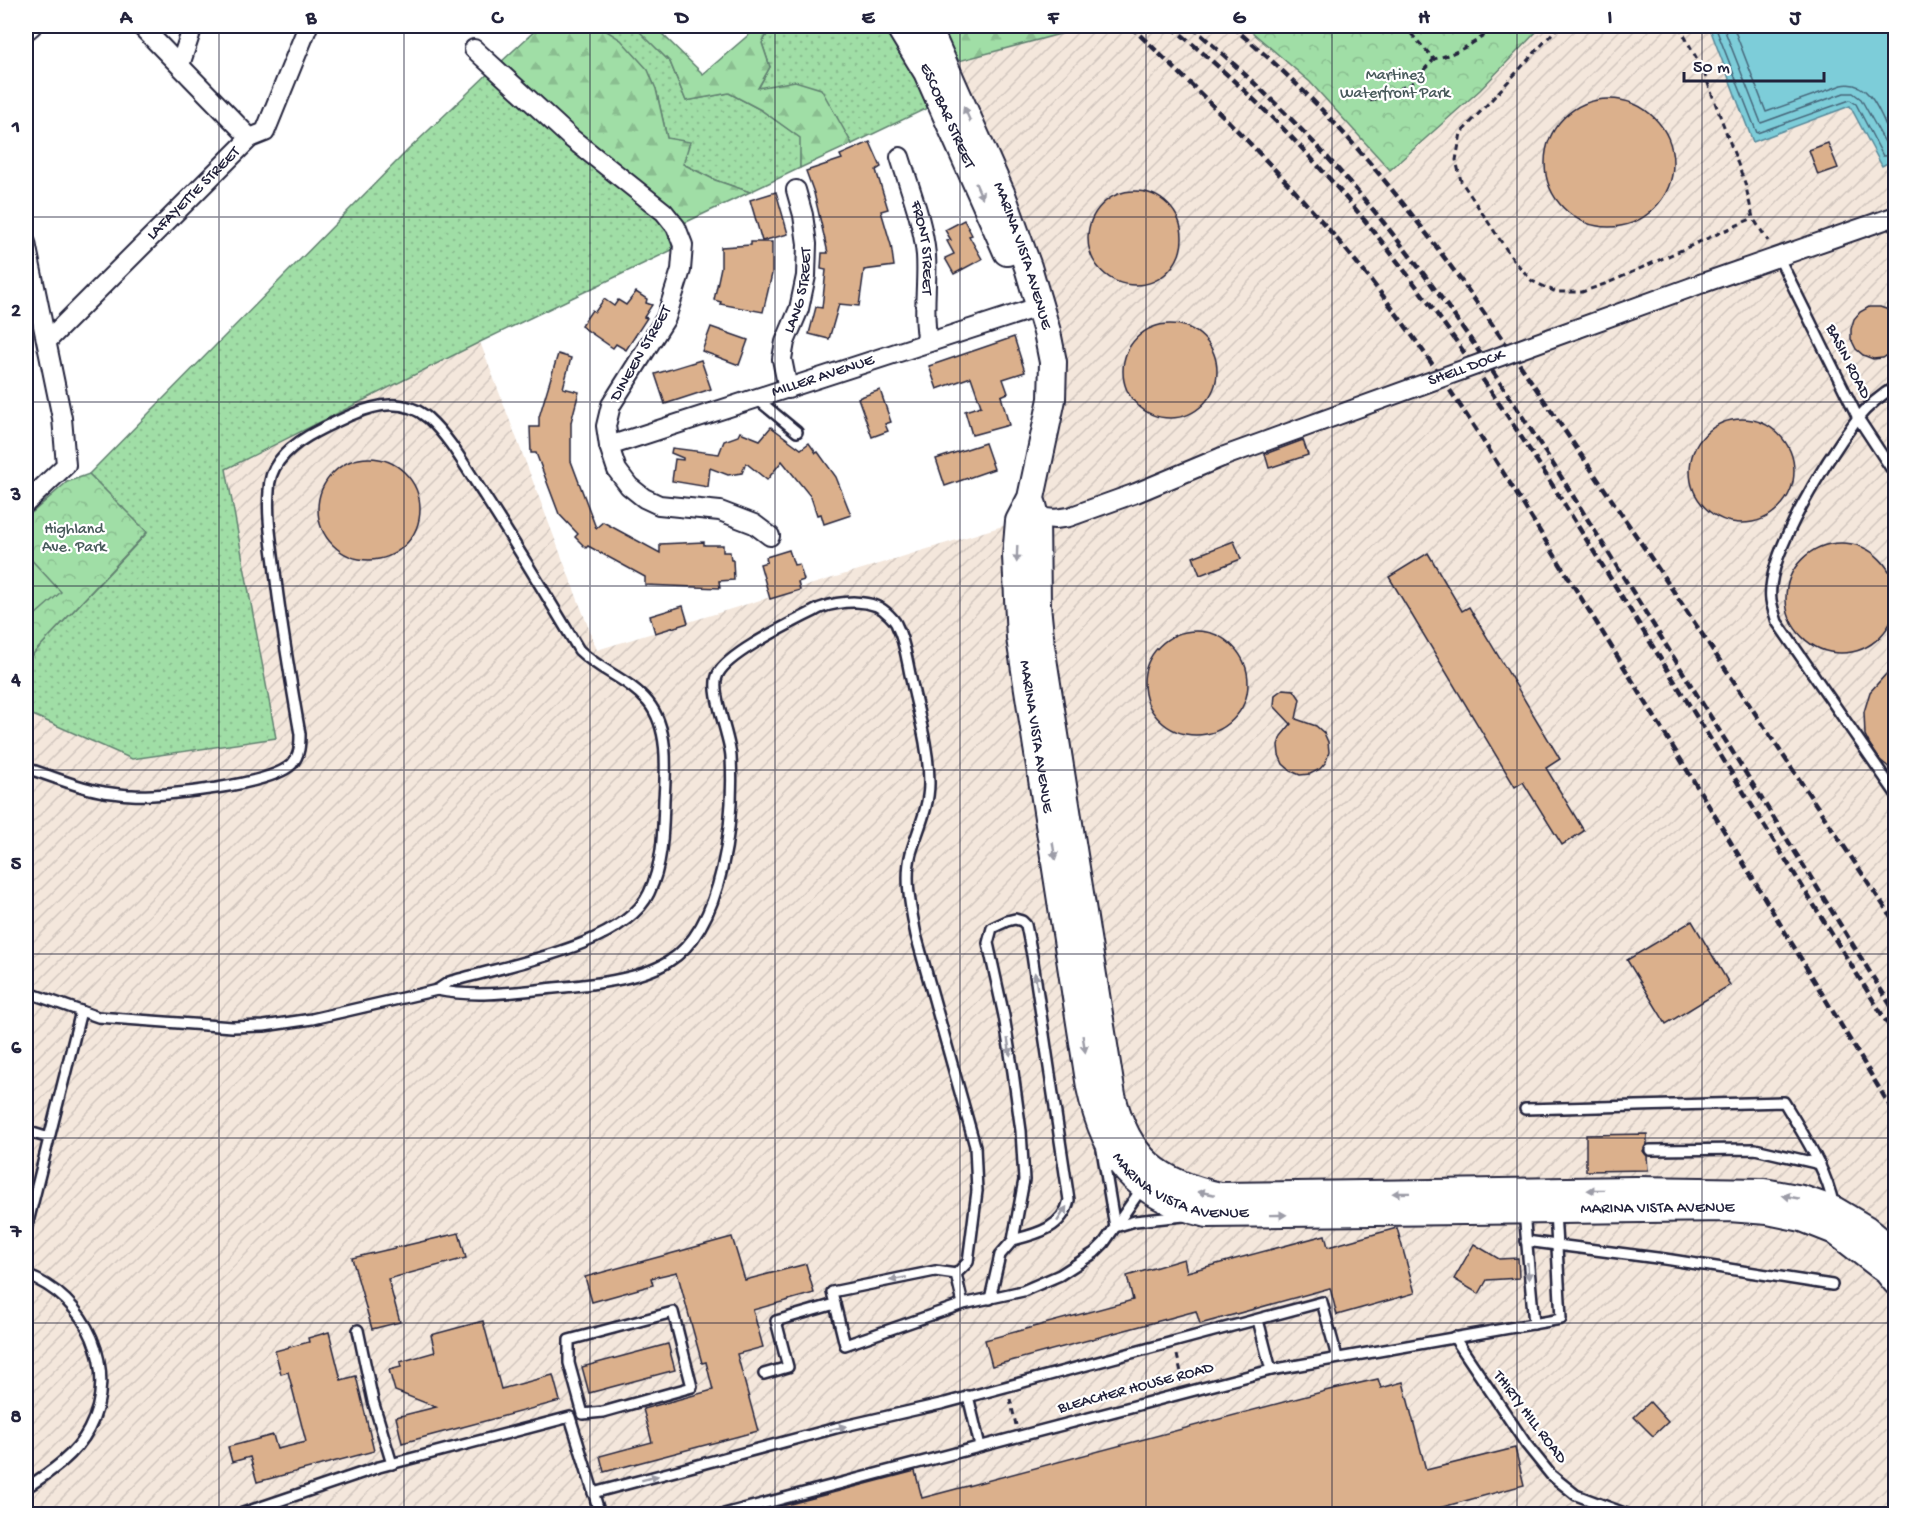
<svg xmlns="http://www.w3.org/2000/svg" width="1921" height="1540" font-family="'Gochi Hand',sans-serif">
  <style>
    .industrial { fill: url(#industrial-furrows) }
    .grass { fill: url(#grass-dots); stroke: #618070; stroke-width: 1.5 }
    .forest { fill: url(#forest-firs); stroke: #618070; stroke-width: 1.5 }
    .park { fill: url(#park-crowns); stroke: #618070; stroke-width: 1.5 }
    .pitch { fill: #a0dea6; stroke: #618070; stroke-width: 1.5 }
    .water { fill: #7dcdd9; stroke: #59899a; stroke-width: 1.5 }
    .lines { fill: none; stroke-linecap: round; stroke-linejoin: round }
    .shore { stroke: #46667a; stroke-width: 1.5 }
    .building { fill: #dbb08c; stroke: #22223b; stroke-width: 1.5 }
    .lane-casing { stroke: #22223b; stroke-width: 14 }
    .street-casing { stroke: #22223b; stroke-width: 22 }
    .secondary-casing { stroke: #22223b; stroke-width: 30 }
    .path { stroke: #22223b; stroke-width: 3; stroke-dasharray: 6 4.5; stroke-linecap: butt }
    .lane { stroke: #fff; stroke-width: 9 }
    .street { stroke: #fff; stroke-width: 18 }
    .secondary { stroke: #fff; stroke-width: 26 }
    .rail { stroke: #22223b; stroke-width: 4.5; stroke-dasharray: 9 4.5; stroke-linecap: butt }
    .street-bridge-casing { stroke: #22223b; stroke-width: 22; stroke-linecap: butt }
    .street-bridge { stroke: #fff; stroke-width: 18 }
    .oneway { fill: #9c9ca7 }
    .grid { fill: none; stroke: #22223b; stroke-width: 1.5; stroke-opacity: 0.55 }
    .labels { text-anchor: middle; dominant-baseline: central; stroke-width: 4.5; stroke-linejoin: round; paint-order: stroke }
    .park-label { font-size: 16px; fill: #485a5b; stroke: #fff }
    .street-label { font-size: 16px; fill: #22223b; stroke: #fff }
    .neatline { fill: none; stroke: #22223b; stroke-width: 2 }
    .grid-label { font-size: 20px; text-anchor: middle; font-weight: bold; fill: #22223b }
  </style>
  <defs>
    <pattern id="industrial-furrows" width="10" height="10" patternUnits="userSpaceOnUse" patternTransform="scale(1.5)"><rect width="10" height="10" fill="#f4e7dc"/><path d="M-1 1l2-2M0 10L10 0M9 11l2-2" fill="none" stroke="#d1c6be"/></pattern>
    <pattern id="grass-dots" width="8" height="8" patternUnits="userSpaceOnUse" patternTransform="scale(1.5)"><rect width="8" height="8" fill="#a0dea6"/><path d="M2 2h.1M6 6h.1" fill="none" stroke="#8abe90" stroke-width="1.8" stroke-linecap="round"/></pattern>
    <pattern id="forest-firs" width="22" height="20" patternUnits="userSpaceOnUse" patternTransform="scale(1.5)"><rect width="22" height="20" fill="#a0dea6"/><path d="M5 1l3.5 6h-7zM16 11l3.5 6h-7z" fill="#8abe90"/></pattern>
    <pattern id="park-crowns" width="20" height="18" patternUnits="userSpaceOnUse" patternTransform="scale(1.5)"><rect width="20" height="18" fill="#a0dea6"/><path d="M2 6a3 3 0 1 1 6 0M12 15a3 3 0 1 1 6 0" fill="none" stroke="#8abe90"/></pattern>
  </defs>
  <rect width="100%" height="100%" fill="#fff"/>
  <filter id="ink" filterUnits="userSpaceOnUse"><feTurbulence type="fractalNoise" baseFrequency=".0167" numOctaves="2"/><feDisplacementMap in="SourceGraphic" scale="12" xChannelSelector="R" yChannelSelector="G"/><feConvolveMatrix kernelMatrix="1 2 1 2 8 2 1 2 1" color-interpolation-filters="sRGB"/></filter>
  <g filter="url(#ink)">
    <g class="industrial">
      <path d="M1090,26H1245L1310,82L1390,170L1480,90L1542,26H1895V1254L1834,1210L1196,1191L1127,1137L1037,605L1053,362L945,65Z"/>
      <path d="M480,342L597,650L1019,521L1016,556L1143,1187L1802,1218L1895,1282V1514H26V712L132,759L276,738L226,469Z"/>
    </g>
    <g class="grass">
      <path d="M599,26H634L640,30L670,62L686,101L729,93L761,110L801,138L800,168L750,192L715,180L683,164L667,138L656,89Z"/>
      <path d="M772,26H899L940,102L852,144L837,119L758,89L770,67L762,43Z"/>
      <path d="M493,69L672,230V250L480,342L226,469L276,738L132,759L26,712V649L32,655L147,533L89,474L408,150Z"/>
    </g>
    <g class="forest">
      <path d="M540,26H599L621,40L648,70L656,89L667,138L690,142L683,164L715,180L750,192L682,224L500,63Z"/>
      <path d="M634,26H654L703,74L759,26H772L762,43L770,67L758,88L795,81L821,89L852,144L800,168V138L761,110L729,93L686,101L670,62Z"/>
      <path d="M939,26H1090L959,61Z"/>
    </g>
    <g class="park">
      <path d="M1245,26H1542L1480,90L1390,170L1310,82Z"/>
      <path d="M89,474L147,532L32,655L26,649V518L67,482Z"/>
    </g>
    <path class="pitch" d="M26,554L61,592L35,615L26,605Z"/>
    <path class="water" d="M1709,26H1895V159L1882,166L1850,106L1753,142Z"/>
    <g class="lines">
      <g class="shore">
        <path d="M1715,26L1757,133L1850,100L1856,104L1883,156L1896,155"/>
        <path d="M1723,26L1761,123L1844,93H1853L1861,99L1887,146L1896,147"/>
        <path d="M1733,26L1766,112L1842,85C1871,79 1881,116 1891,137L1896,138"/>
      </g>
    </g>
    <g class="building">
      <circle cx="1609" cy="163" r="64"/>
      <path d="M870,142L881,167L876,170L888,209L881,211L891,245L894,266L864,270L859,306L839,304L829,339L809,334L816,307L822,308L826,270L821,269L822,253H828L814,193L806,171L842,159L840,155Z"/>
      <path d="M1828,143L1838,168L1818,175L1809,150Z"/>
      <circle cx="1135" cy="238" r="47"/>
      <path d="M776,192L788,234L762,241L750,200Z"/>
      <path d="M964,220L972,235L969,236L982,259L954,274L945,258L954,254L947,241L951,240L945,230Z"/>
      <path d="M751,242H772V274L763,312L720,304L721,302L714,300L721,267V247L751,245Z"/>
      <path d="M636,292L647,299L646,303L652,305L644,317L647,318L626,350L616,344L613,348L581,326L592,310L595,312L604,299L614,306L618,300L626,305Z"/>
      <path d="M1869,307H1880L1889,310L1896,316V349L1883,358L1873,359L1863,355L1856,349L1851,339V329L1854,319L1860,312Z"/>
      <circle cx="1170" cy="371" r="47"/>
      <path d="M711,327L748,340L739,365L702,351Z"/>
      <path d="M1014,337L1025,372L1003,379L1008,393L1001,396L1009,425L972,435L965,411L981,406L971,377L937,389L929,366Z"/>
      <path d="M558,354L571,358L563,388L579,392L571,422V461L596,528L603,522L660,553V544L704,542V545H723V552H730L731,560H733L734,580L719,581L720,588L645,585V577L588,546L586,548L575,537L578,534L559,514L536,453H531L530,427H539V417Z"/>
      <path d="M701,360L711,389L665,404L655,374Z"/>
      <path d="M880,390L891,422L885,424L888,431L872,437L858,398Z"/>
      <circle cx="1742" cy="471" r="52"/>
      <path d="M771,427L801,449L809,443L816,453L818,452L836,477L851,515L824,524L821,514L817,515L811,497L782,461L767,480L746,463L742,473L728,475L710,468L708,487L672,481L675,459L683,460V458L671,453L672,448L719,454L724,441L738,436L740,432L760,440Z"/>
      <path d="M1303,440L1308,455L1269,468L1265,454Z"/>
      <path d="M985,443L994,469L945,486L936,459Z"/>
      <circle cx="369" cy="509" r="51"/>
      <path d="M1234,541L1241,559L1200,575L1193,557Z"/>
      <circle cx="1841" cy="598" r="55"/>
      <path d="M789,550L794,565L799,564L804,580L798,582L800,590L770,599L760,564L767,562L766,557Z"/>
      <path d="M1428,553L1462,611L1469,607L1560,759L1546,768L1584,831L1562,845L1523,782L1515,787L1389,577Z"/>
      <path d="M683,606L688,623L655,633L650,616Z"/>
      <circle cx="1196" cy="683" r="52"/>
      <path d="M1896,663V773L1880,760L1870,745L1865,735L1864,712L1870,692Z"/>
      <path d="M1283,689L1294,690L1300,699L1296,719L1316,726L1324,733L1328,742L1329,752L1326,762L1320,769L1310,774L1300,775L1291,771L1283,764L1279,755L1278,745L1281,736L1291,724L1274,706L1275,695Z"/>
      <path d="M1692,921L1730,985L1666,1024L1627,960Z"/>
      <path d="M1647,1134V1144L1643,1151L1647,1156L1648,1170L1586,1171V1135Z"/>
      <path d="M1397,1228L1415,1293L1337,1315L1330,1288L1200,1324L1196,1311L992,1366L985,1340L1133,1300L1127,1276L1184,1259L1187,1272L1325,1235L1328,1247Z"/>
      <path d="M459,1233L466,1258L388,1279L400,1322L372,1329L352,1258Z"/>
      <path d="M732,1237L745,1280L806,1264L814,1293L753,1310L763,1347L737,1354L758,1431L604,1472L600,1456L652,1442L643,1409L713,1390L706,1362L702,1363L677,1272L651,1278L653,1285L592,1302L585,1277Z"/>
      <path d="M1474,1244L1499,1259L1518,1258L1519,1278L1487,1280L1479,1294L1454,1279Z"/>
      <path d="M483,1321L501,1389L553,1375L560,1401L402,1443L396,1417L436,1407L395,1391L389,1370L401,1367L400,1362L435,1352L431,1335Z"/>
      <path d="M329,1332L341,1380L356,1376L374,1451L257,1482L250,1457L232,1462L228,1447L273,1435L277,1449L306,1442L288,1372L281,1374L275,1351L309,1342L308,1338Z"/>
      <path d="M668,1344L675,1370L589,1393L582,1367Z"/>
      <path d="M1378,1379L1381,1388L1403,1382L1426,1470L1515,1448L1524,1485L1413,1515H760V1512L915,1471L922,1498L1329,1390Z"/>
      <path d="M1650,1402L1668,1422L1653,1436L1634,1417Z"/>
    </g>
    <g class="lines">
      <g class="lane-casing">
        <g id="lane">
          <path d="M1779,258L1858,418L1896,476"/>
          <path d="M1896,386C1881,395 1868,406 1857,419C1830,455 1765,555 1771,600C1772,607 1775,615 1777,622L1896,794"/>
          <path d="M757,399L797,432"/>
          <path d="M26,768C52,776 78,788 104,792C113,793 123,795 132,795C163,797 271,785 292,764C300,755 300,744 300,734C290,677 280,620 274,563C271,539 267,515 269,491C269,480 273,469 279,461C295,439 327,426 351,415C377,404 404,398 428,418C451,439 467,470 484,495C517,546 548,598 579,650C600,671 629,679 648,702C669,728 666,768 664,799C663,831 663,864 649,893C624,947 502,966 449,982L437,990L312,1019L264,1026L232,1027L98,1017L35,995"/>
          <path d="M437,990C475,998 516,992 554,988C588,985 639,980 668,962C725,927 734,817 731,757C730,736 709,690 718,674C729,652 796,621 820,608C840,601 873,597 889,615C892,618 896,622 897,626C905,642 907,661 911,679C918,712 929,748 929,783C929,808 918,829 911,853C904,879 911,909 916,935L975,1146L977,1191L968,1262L956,1274"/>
          <path d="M1525,1109L1784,1102C1804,1136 1826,1168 1834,1207"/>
          <path d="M26,1131L49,1138"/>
          <path d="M1102,1150L1115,1227L1135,1221L1184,1216"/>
          <path d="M1650,1150L1755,1149L1820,1164"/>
          <path d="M1524,1212L1534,1324"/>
          <path d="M26,1230L81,1011"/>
          <path d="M1526,1241L1665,1259L1832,1285"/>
          <path d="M956,1274L935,1271L832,1292L845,1345L963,1304L1023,1291L1060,1275L1094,1253L1104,1243L1142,1188"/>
          <path d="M956,1274L963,1304"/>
          <path d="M26,1275C87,1297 120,1370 89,1429C76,1455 49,1473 26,1488"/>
          <path d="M990,1299L1000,1255L1013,1240L1024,1180L1021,1131L1013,1072L1004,1016L988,943L992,928L1007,921L1015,919L1022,921L1026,925L1032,955L1069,1200C1063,1228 1037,1234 1013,1240"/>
          <path d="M673,1312L692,1387L603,1412L583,1414L569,1363V1340Z"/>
          <path d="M1258,1320L1271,1370"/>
          <path d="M358,1330L373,1401L392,1464"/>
          <path d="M1454,1337L1526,1444L1551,1475L1576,1495L1627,1514"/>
          <path d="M764,1374L788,1367L776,1321L835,1304"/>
          <path d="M968,1396L980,1446"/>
          <path d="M593,1493L836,1428L945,1403L1322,1302L1337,1357"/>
          <path d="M240,1514L379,1467L570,1417L600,1514"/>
          <path d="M724,1514L1271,1370L1561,1319L1555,1211"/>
        </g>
      </g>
      <g class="street-casing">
        <g id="street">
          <path d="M141,26L250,138"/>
          <path d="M26,31L32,26"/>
          <path d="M474,49L571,138L664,212L676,227L683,245L681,270L666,318L611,405L606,426L609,446L617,470L629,486L644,498L659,505L720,511L754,524L770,536"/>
          <path d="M180,65L193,26"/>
          <path id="s1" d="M900,157C910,189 923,222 926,255C928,284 922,314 928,342"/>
          <path d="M26,243L62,418L66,465L26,503"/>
          <path d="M1703,283L1896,216"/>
          <path id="s2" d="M47,341L250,138L265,132L308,26"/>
          <path id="s3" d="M788,389L782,359L785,342L799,309L806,276L807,244L803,215L796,190"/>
          <path id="s4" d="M609,446L1038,307"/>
          <path d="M1036,517L1055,519L1069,517L1136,493L1222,457"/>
        </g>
      </g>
      <g class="secondary-casing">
        <g id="secondary">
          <path id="s5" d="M899,26L927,72L1007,252"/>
          <path id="s6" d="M927,26L1002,195L1028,267L1047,332L1053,362L1052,399L1031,498L1019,521L1016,556L1018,598L1020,638L1090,1087C1105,1159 1135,1196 1207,1214L1729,1208L1768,1211L1802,1218L1835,1231L1887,1271L1896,1282"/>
          <path d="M1033,505L1036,517L1037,605L1041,646L1112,1096C1128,1159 1158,1183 1220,1196L1636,1190L1764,1192L1802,1199L1834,1210L1866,1229L1896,1254"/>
        </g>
      </g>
      <g class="path">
        <path d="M1404,26L1434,59C1459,53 1478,41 1497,26"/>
        <path d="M1559,26L1461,133L1456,160L1461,181L1512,258L1532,281L1556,292H1582L1610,282L1753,218"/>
        <path d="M1679,26L1703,70L1745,183L1753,218L1768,241"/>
        <path d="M1370,101L1411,84L1434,59"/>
        <path d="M1177,1355L1183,1381"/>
        <path d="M1010,1399L1016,1425"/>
      </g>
      <use href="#lane" class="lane"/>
      <use href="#street" class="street"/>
      <use href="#secondary" class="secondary"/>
      <g class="rail">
        <path d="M1130,26C1208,99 1284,175 1353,258C1438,362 1507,479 1578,593C1686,766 1790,941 1896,1116"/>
        <path d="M1171,26C1229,74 1285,127 1334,184C1414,276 1482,376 1548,478L1896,1037"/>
        <path d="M1191,26C1245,73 1297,122 1344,176C1425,267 1493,370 1558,472L1896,1014"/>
        <path d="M1231,26C1371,139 1469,290 1569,437C1679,598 1787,762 1896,924"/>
      </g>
      <g class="street-bridge-casing">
        <g id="street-bridge">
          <path id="s7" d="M1222,457L1703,283"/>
        </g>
      </g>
      <use href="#street-bridge" class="street-bridge"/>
    </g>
    <defs><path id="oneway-solid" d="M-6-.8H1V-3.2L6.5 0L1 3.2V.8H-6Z" transform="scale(1.5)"/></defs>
    <g class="oneway">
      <use href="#oneway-solid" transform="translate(967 114) rotate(-114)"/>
      <use href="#oneway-solid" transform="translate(979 191) rotate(66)"/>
      <use href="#oneway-solid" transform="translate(1017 554) rotate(92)"/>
      <use href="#oneway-solid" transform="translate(1054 851) rotate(81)"/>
      <use href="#oneway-solid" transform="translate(1036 981) rotate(-99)"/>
      <use href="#oneway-solid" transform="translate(1084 1044) rotate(81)"/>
      <use href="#oneway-solid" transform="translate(1009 1047) rotate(81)"/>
      <use href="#oneway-solid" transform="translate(1596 1190) rotate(179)"/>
      <use href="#oneway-solid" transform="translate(1206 1193) rotate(-169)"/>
      <use href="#oneway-solid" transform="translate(1401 1193) rotate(179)"/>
      <use href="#oneway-solid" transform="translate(1791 1197) rotate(-169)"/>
      <use href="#oneway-solid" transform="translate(1062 1214) rotate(-57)"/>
      <use href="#oneway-solid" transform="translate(1278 1215) rotate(-1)"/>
      <use href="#oneway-solid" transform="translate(1528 1271) rotate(86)"/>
      <use href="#oneway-solid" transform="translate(898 1279) rotate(169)"/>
      <use href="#oneway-solid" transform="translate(838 1428) rotate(-14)"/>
      <use href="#oneway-solid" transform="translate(650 1478) rotate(-15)"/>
    </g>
  </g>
  <path class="grid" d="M219,26V1514M404,26V1514M590,26V1514M775,26V1514M960,26V1514M1146,26V1514M1332,26V1514M1517,26V1514M1702,26V1514M26,217H1896M26,402H1896M26,586H1896M26,770H1896M26,954H1896M26,1138H1896M26,1323H1896"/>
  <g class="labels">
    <g class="park-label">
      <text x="1395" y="76">Martinez<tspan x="1395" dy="18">Waterfront Park</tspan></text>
      <text x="74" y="530">Highland<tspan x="74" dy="18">Ave. Park</tspan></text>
    </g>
    <g class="street-label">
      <text stroke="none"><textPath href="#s5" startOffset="102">ESCOBAR STREET</textPath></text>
      <text stroke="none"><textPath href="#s2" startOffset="208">LAFAYETTE STREET</textPath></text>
      <text stroke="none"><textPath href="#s1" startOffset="94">FRONT STREET</textPath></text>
      <text stroke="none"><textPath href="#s6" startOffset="249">MARINA VISTA AVENUE</textPath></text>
      <text stroke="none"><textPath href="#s3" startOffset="102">LANG STREET</textPath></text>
      <text transform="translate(642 354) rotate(-60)">DINEEN STREET</text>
      <text transform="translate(1847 362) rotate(63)">BASIN ROAD</text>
      <text stroke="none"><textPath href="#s7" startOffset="260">SHELL DOCK</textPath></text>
      <text stroke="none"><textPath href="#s4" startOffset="225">MILLER AVENUE</textPath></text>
      <text stroke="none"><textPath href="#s6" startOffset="741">MARINA VISTA AVENUE</textPath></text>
      <text stroke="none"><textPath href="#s6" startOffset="1245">MARINA VISTA AVENUE</textPath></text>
      <text stroke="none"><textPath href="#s6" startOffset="1731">MARINA VISTA AVENUE</textPath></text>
      <text transform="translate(1136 1389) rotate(-15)">BLEACHER HOUSE ROAD</text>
      <text transform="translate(1529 1418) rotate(53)">THIRTY HILL ROAD</text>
    </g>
  </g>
  <rect width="1921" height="1540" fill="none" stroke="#fff" stroke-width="66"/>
  <path d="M1684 72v9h140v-9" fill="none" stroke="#22223b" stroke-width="3"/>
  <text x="1693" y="72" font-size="18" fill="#22223b" stroke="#ffffff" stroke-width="4.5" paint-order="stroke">50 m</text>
  <rect x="33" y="33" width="1855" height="1474" class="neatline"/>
  <g class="grid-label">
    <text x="126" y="23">A</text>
    <text x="311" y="23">B</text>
    <text x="497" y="23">C</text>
    <text x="682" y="23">D</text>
    <text x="868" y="23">E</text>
    <text x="1053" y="23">F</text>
    <text x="1239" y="23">G</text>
    <text x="1424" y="23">H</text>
    <text x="1610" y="23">I</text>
    <text x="1795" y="23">J</text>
    <text x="16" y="132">1</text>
    <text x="16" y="316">2</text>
    <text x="16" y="500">3</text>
    <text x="16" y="685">4</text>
    <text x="16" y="869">5</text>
    <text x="16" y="1053">6</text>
    <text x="16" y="1237">7</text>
    <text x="16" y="1422">8</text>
  </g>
</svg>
